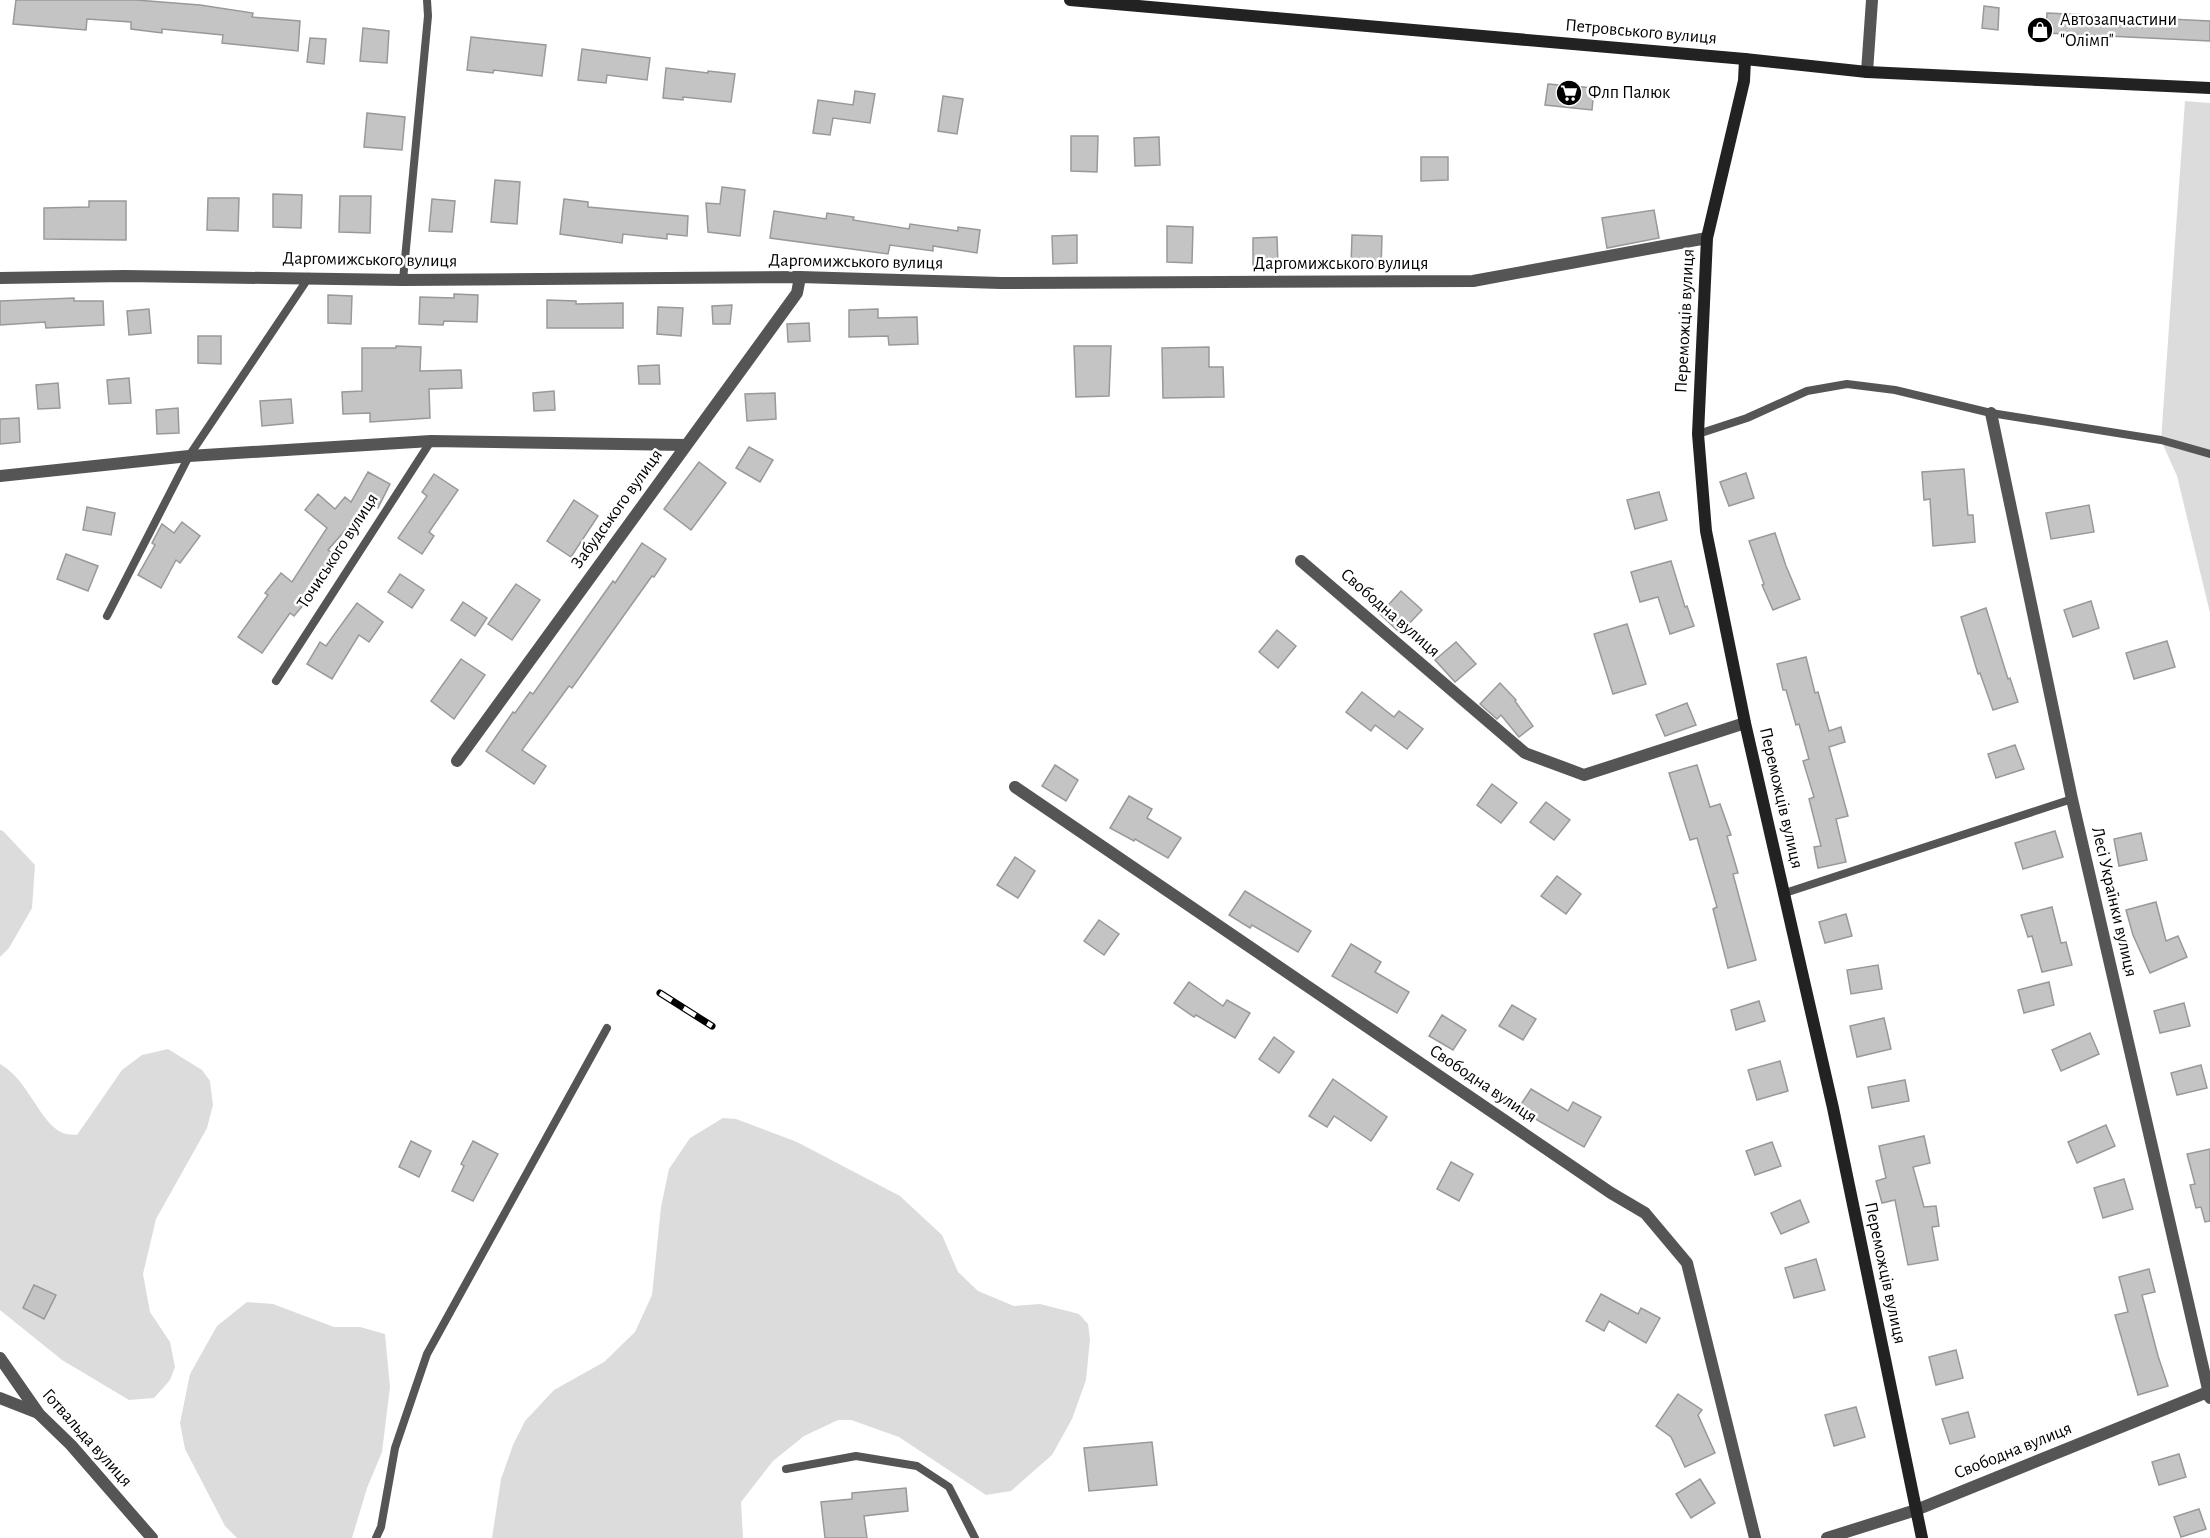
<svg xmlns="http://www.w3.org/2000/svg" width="2210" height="1538" font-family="'Alegreya Sans',sans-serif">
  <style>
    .green { fill: #dcdcdc }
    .building { fill: #c4c4c4; stroke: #999; stroke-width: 1.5 }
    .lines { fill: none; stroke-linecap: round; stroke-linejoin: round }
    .service { stroke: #555; stroke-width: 8 }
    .minor { stroke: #555; stroke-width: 12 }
    .tertiary { stroke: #555; stroke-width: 12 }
    .secondary { stroke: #222; stroke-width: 12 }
    .rail-casing { stroke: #000; stroke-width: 7 }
    .rail { stroke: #fff; stroke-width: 4.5; stroke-dasharray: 14; stroke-linecap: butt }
    .labels { text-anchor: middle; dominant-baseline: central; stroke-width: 5; stroke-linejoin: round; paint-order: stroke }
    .poi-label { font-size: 18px; fill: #000; stroke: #fff; text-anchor: start }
    .street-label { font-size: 18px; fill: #000; stroke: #fff }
  </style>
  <rect width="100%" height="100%" fill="#fff"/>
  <g class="green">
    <path d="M2185,101L2210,103V613L2177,476L2161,440Z"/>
    <path d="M0,830L3,831L35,865L32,908L9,948L0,957Z"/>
    <path d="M168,1049L202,1070L210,1081L213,1105L207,1128L156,1219L143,1274L150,1312L170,1342L175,1367L170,1380L154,1398L129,1400L62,1360L0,1310V1064C28,1079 40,1124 63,1133C67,1135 72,1134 77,1135L122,1070L142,1055Z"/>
    <path d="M723,1118L736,1119L797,1142L900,1196L942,1235L958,1272L978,1291L1014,1306L1040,1304L1079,1314L1088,1324L1090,1339L1086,1380L1072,1419L1052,1455L1011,1491L986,1495L899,1437L851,1420H838L804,1436L773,1461L741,1502L743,1538H492L501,1479L513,1445L525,1421L554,1390L604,1362L635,1332L652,1295L661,1207L669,1169L690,1138Z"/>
    <path d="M247,1302L273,1304L334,1327H360L385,1334L390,1387L382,1452L367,1488L352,1538H237L225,1526L185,1449L180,1423L190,1374L217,1326Z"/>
  </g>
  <g class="building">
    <path d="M16,0H136L200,5L253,13L252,17L300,21L298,51L222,43L223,35L162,29V33L131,29V22L87,19L86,30L13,24Z"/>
    <path d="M1984,6L1999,8L1998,30L1982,28Z"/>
    <path d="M2047,13L2210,21V41L2046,33Z"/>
    <path d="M363,28L389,31L387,63L360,61Z"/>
    <path d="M471,37L546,45L542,76L494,70L493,73L467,70Z"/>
    <path d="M310,38L326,39L324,64L307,62Z"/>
    <path d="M582,49L650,58L647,80L607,75L606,83L578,80Z"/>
    <path d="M666,68L708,73V71L735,74L731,102L683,97V100L663,98Z"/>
    <path d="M1548,84L1594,88L1592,110L1545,105Z"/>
    <path d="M855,91L875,94L870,123L833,118L830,135L813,133L818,100L853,105Z"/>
    <path d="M943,96L963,99L957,134L938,131Z"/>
    <path d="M367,113L405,117L402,150L364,147Z"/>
    <path d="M1071,136H1098L1097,172L1071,171Z"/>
    <path d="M1159,137L1160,165L1135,166L1134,138Z"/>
    <path d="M1421,157H1448V180L1421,181Z"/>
    <path d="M495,180L520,182L517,224L491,222Z"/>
    <path d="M722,187L745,190L740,236L708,232L706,203L720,204Z"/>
    <path d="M273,194L302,195L301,228L273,227Z"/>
    <path d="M340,196H371L370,233L339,232Z"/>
    <path d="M208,198H239L238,231L207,230Z"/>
    <path d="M432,199L455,201L452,232L429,231Z"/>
    <path d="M564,199L588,202V207L688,216L687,236L667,234V239L623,234L622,243L560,234Z"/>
    <path d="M89,201H126V240L44,239V208L89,207Z"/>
    <path d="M1654,210L1659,238L1607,248L1602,218Z"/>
    <path d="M774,211L826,219L827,213L854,217L853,220L909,229L910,224L958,231V227L980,230L977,253L933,246V251L890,245L888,254L770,238Z"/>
    <path d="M1167,226L1193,227L1192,263L1167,262Z"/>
    <path d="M1077,235V263L1053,264L1052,236Z"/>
    <path d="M1352,235L1382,236L1381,267L1351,266Z"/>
    <path d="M1277,237L1278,265L1253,266V238Z"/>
    <path d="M454,294L478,295L477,322L444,321L443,325L419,324L420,297L454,298Z"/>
    <path d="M328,295L352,296L351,324L328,323Z"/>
    <path d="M74,298V301H103L104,325L46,328L45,322L0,325V301Z"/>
    <path d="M547,300L576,301V304L623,303V328H547Z"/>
    <path d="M732,305L730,324H713L712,306Z"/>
    <path d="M658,307L683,308L681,336L657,334Z"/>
    <path d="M149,309L151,333L129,335L127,311Z"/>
    <path d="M878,309V318L917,317L918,344L889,345L888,336L849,337V310Z"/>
    <path d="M809,323L810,341L788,342L787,324Z"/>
    <path d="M198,336H221V364L198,363Z"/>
    <path d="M396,346L421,347L420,371L461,370L462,388L429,389L430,418L370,422V413L343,414L342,392L362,391V348H396Z"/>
    <path d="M1074,346H1111L1109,396L1076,397Z"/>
    <path d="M1209,347V367H1223L1224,397L1163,398L1162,348Z"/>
    <path d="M659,365L660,384H639L638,366Z"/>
    <path d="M129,378L131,403L109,404L107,380Z"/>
    <path d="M58,383L60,408L38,409L36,385Z"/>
    <path d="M554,391L555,410L534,411L533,393Z"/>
    <path d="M775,393L776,419L747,421L745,394Z"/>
    <path d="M291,399L293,423L262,426L260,401Z"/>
    <path d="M178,408L179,433L157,434L156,410Z"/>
    <path d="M19,418L20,442L0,444V419Z"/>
    <path d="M749,447L773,460L760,482L736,468Z"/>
    <path d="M699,462L726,483L691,530L664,509Z"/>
    <path d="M1964,469L1968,515H1973L1975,542L1933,546L1930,499L1924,500L1922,472Z"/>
    <path d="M368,472L390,484L378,508L369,503L328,550L336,556L310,597L294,616L290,613L262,653L238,637L268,595L265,593L281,573L292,582L327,528L305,510L318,494L335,509L345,497L351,502Z"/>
    <path d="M1746,473L1754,498L1729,506L1720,482Z"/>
    <path d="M434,474L458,490L429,532L434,536L422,554L398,538L427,496L422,492Z"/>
    <path d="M1659,492L1667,520L1635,529L1627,500Z"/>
    <path d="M574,500L598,516L571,557L547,541Z"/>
    <path d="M2089,505L2094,532L2051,539L2046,513Z"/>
    <path d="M87,507L115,513L111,535L83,530Z"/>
    <path d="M182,522L200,536L180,563L176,560L161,588L138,575L155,545L152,543L162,524L174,533Z"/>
    <path d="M1775,533L1786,566L1800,599L1773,610L1762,585L1764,584L1749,541Z"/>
    <path d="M642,543L666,559L654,577L652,576L572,688L569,686L522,750L546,766L534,784L486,751L513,712L515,713L530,692L533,694L613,581L615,583Z"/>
    <path d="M66,554L98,566L88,591L57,579Z"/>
    <path d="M1671,561L1685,607L1687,606L1694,626L1670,634L1658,597L1640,602L1631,572Z"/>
    <path d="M400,574L424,590L412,608L388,592Z"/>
    <path d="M516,584L540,600L512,640L488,624Z"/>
    <path d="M1401,591L1422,610L1400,633L1380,614Z"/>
    <path d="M2091,601L2099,628L2073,637L2064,610Z"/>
    <path d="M463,602L487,618L475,636L451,620Z"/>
    <path d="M357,603L383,622L369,642L359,635L332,679L307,664L320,642L326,646Z"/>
    <path d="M1986,608L2008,679L2010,678L2018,702L1993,710L1980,673L1978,674L1961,617Z"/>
    <path d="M1627,624L1646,684L1613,694L1594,634Z"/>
    <path d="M1277,630L1296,646L1278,668L1259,652Z"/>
    <path d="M2167,641L2175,667L2134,679L2126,653Z"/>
    <path d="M1456,642L1476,664L1455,682L1435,660Z"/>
    <path d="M1806,657L1815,693L1818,692L1829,731L1841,727L1845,742L1829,747L1848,816L1836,819L1846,862L1818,868L1814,847L1821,846L1809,799L1814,797L1803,761L1809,759L1799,724L1796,725L1786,690H1783L1777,664Z"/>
    <path d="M461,659L485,675L454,719L431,701Z"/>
    <path d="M1500,683L1516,700L1515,701L1533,726L1519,737L1501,715L1497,719L1480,704Z"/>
    <path d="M1362,692L1394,717L1399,711L1423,729L1407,749L1375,725L1371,731L1346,712Z"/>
    <path d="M1687,703L1696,725L1665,736L1656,715Z"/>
    <path d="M2015,745L2024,769L1996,778L1988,754Z"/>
    <path d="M1055,765L1078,780L1066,801L1042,786Z"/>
    <path d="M1697,765L1710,807L1720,804L1731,835L1727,836L1738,873L1733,874L1756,960L1728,968L1713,909L1717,907L1697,838L1690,840L1669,773Z"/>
    <path d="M1492,784L1517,803L1501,823L1477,805Z"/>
    <path d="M1129,796L1152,809L1147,818L1181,838L1168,858L1135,839L1134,841L1110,828Z"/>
    <path d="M1546,802L1570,820L1554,840L1530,822Z"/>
    <path d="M2055,831L2063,857L2023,869L2015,843Z"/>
    <path d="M2141,833L2147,860L2119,866L2114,839Z"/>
    <path d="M1015,857L1035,871L1018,898L997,885Z"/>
    <path d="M1557,876L1581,894L1566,914L1541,896Z"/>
    <path d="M1245,891L1311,931L1298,952L1252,925L1250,928L1229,915Z"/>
    <path d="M2156,902L2166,941L2178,936L2187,957L2150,973L2133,935L2126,910Z"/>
    <path d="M2052,907L2061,943L2066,942L2072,965L2042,972L2032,936L2028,937L2021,915Z"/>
    <path d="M1846,914L1852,936L1825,943L1819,922Z"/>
    <path d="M1099,920L1119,934L1104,955L1084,941Z"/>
    <path d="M1351,944L1381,962L1375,972L1409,992L1397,1013L1332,976Z"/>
    <path d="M1878,965L1882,989L1851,994L1847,970Z"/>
    <path d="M1189,982L1223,1006L1227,1000L1250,1013L1235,1038L1196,1015L1194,1017L1174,1003Z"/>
    <path d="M2049,982L2054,1005L2024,1013L2018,990Z"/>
    <path d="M1759,1001L1765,1021L1736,1030L1731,1010Z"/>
    <path d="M2184,1003L2190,1026L2160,1033L2154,1011Z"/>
    <path d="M1512,1005L1536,1019L1523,1040L1499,1026Z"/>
    <path d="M1442,1015L1466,1030L1453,1050L1429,1036Z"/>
    <path d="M1884,1018L1891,1049L1857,1057L1850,1026Z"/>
    <path d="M2090,1033L2099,1054L2061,1071L2052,1050Z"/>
    <path d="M1274,1037L1294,1052L1279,1073L1259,1059Z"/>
    <path d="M1780,1061L1788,1091L1757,1100L1748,1070Z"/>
    <path d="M2201,1065L2207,1088L2177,1095L2171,1073Z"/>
    <path d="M1333,1079L1387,1117L1371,1141L1334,1116L1327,1127L1309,1116Z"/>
    <path d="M1905,1080L1909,1101L1872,1108L1868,1087Z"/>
    <path d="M1531,1089L1568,1111L1573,1102L1601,1117L1584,1147L1518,1109Z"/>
    <path d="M2106,1125L2115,1146L2077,1163L2068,1142Z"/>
    <path d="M1924,1136L1930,1163L1913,1167L1924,1207L1936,1206L1939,1226L1932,1227L1938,1260L1908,1265L1895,1200L1882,1203L1876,1181L1886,1178L1879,1146Z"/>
    <path d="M411,1141L431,1151L419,1177L399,1167Z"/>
    <path d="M473,1141L498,1154L473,1201L452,1191L464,1166L461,1164Z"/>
    <path d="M1772,1142L1781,1166L1755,1175L1746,1151Z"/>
    <path d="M2210,1149V1221L2205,1222L2201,1207L2196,1208L2190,1185L2195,1184L2187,1154Z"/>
    <path d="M1451,1162L1473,1174L1459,1201L1437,1189Z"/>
    <path d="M2124,1179L2133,1209L2103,1218L2094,1188Z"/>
    <path d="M1800,1200L1809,1222L1781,1234L1771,1213Z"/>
    <path d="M1816,1259L1825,1290L1794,1298L1785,1268Z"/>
    <path d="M2149,1269L2155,1292L2142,1295L2158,1356L2168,1386L2138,1395L2115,1315L2128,1312L2119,1277Z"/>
    <path d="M34,1285L56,1295L44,1319L23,1308Z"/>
    <path d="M1601,1294L1638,1314L1641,1308L1660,1318L1646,1343L1609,1321L1604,1331L1586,1321Z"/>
    <path d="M1956,1350L1963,1378L1936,1385L1929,1357Z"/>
    <path d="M1678,1394L1702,1410L1698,1415L1715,1453L1685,1467L1671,1437L1656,1426Z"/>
    <path d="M1856,1407L1865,1437L1834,1446L1825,1415Z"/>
    <path d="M1968,1412L1975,1437L1950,1444L1942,1419Z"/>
    <path d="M1152,1442L1157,1485L1089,1491L1084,1448Z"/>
    <path d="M2179,1454L2186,1477L2159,1485L2152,1462Z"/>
    <path d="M1700,1479L1715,1503L1691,1518L1676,1494Z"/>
    <path d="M906,1488L908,1511L864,1516L867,1538H825L821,1502L852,1499V1493Z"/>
    <path d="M2199,1509L2206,1529L2181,1537L2174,1517Z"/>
  </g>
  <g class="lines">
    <g class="service">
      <path d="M403,280L428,16L427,0"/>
      <path d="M1698,434L1747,418L1807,391L1847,384L1895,390L1991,413L2161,440L2210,454"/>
      <path d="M107,616L189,456L309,277"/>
      <path d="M276,681L431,441"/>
      <path d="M1785,893L2072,799"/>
      <path d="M786,1469L856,1456L917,1466L949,1487L975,1538"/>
      <path d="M376,1538L381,1527L395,1448L427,1354L607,1028"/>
    </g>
    <g class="minor">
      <path d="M0,278L125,276L403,280L800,277L1001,283L1473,281L1707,238"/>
      <path d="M1991,413L2072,799L2210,1398"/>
      <path d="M0,476L189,456L431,441L686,445"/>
      <path d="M1301,561L1525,753L1584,775L1745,723"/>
      <path d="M457,761L797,293L800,277"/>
      <path d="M1015,787L1611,1193L1645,1213L1687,1263L1755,1538"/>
      <path d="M0,1358L39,1414L71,1445L152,1538"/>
      <path d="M0,1398L38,1413"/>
      <path d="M1827,1538L1916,1510L2210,1391"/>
    </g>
    <path class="tertiary" d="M1867,72L1872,0"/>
    <g class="secondary">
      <path d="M1070,0L1745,59L1867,72L2210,88"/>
      <path d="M1745,59L1744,81L1707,238L1698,434L1706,531L1745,723L1833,1108L1922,1538"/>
    </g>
    <g class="rail-casing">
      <path id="rail" d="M660,993L712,1026"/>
    </g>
    <use href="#rail" class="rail"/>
  </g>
  <defs>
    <g id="shop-disc" transform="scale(1.35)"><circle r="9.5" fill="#000" stroke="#fff"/><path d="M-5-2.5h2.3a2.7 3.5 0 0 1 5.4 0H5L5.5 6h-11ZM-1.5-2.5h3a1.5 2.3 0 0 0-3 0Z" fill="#fff"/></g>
    <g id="supermarket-disc" transform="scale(1.35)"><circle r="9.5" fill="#000" stroke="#fff"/><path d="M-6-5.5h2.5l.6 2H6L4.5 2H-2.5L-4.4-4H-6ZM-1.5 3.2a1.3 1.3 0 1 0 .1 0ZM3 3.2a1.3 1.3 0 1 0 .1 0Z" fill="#fff"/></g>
  </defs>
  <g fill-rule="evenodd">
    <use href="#shop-disc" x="2040" y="30"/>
    <use href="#supermarket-disc" x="1569" y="93"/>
  </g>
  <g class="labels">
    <g class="poi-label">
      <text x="2060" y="20">Автозапчастини<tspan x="2060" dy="21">"Олімп"</tspan></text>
      <text x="1588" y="93">Флп Палюк</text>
    </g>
    <g class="street-label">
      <text transform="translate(1641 32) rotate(5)">Петровського вулиця</text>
      <text transform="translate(370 260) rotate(1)">Даргомижського вулиця</text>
      <text transform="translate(856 262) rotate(1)">Даргомижського вулиця</text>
      <text x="1341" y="264">Даргомижського вулиця</text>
      <text transform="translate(1685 321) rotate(-87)">Переможців вулиця</text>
      <text transform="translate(617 509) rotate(-54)">Забудського вулиця</text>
      <text transform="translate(338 551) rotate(-57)">Точиського вулиця</text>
      <text transform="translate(1390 613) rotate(41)">Свободна вулиця</text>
      <text transform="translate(1781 798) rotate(77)">Переможців вулиця</text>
      <text transform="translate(2114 902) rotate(77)">Лесі Українки вулиця</text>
      <text transform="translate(1483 1084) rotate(34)">Свободна вулиця</text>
      <text transform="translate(1885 1273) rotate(78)">Переможців вулиця</text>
      <text transform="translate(87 1438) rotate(48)">Готвальда вулиця</text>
      <text transform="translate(2013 1451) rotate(-22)">Свободна вулиця</text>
    </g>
  </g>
</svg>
